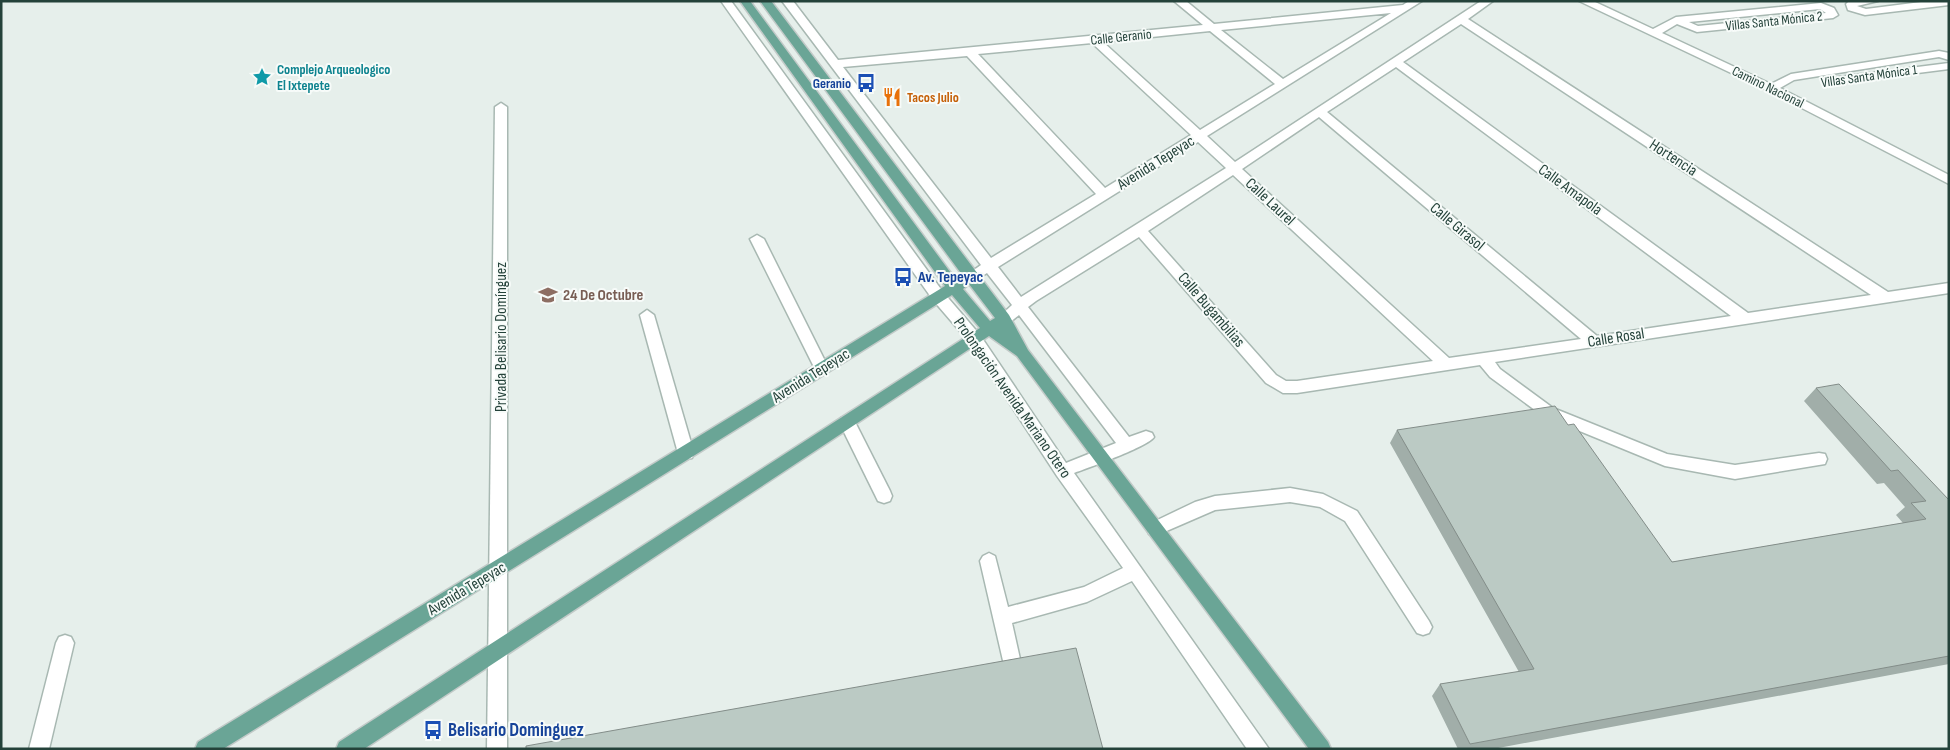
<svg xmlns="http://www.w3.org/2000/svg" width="1950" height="750" font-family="'Sofia Sans Condensed',sans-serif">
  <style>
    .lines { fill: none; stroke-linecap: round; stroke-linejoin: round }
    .minor-casing { stroke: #a8b8b2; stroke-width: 3 }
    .major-casing { stroke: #c2cac8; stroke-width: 3 }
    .minor { fill: #fff; fill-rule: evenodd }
    .major { fill: #6aa596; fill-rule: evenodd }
    .wall { fill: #a1aea9 }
    .building { fill: #bbcac4; stroke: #838d89 }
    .labels { text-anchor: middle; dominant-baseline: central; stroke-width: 4; stroke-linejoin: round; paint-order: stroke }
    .far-street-label { font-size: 14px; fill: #24423a; stroke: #f7fbf9 }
    .far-culture-label { font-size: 14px; font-weight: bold; fill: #0d838f; stroke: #f7fbf9; text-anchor: start }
    .far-transit-label { font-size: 14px; font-weight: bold; fill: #164399; stroke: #f7fbf9; text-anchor: end }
    .far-food-label { font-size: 14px; font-weight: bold; fill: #c56008; stroke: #f7fbf9; text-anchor: start }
    .street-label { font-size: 16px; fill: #24423a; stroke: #f7fbf9 }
    .transit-label { font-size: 16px; font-weight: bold; fill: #164399; stroke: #f7fbf9; text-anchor: start }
    .education-label { font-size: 16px; font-weight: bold; fill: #785e54; stroke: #f7fbf9; text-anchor: start }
    .near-transit-label { font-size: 19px; font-weight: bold; fill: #164399; stroke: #f7fbf9; text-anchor: start }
  </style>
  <rect width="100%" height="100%" fill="#e6efeb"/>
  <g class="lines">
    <g class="minor-casing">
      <g id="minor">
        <path d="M721,1H731L943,292L980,335L1066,463L1116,443L1019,315L1009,323H999L997,319L1012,305L987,273L976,280H966L964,277L981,265L782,1H793L838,60L1203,25L1174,1H1186L1214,24L1403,5L1409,1H1422L1207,136L1235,162L1481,1H1493L1468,19L1888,292L1949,283V293L1495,362L1500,369L1553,408L1667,454L1735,465L1819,453L1825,454L1827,459L1825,464L1735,479L1665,466L1543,416L1490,377L1480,365L1297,393H1283L1266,383L1139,237L1036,301L1028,307L1129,437L1146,431L1152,433L1154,437C1149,446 1088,468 1074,473L1269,749H1247L1132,581L1087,602L1012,623L1020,659L1018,665L1011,668L1004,665L980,561L983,556L989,553L995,556L1008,607L1084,587L1123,568L1057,476L970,343L933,300ZM1391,13L1283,79L1221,30ZM1461,24L1871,295L1748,313L1403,62ZM1210,31L1275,84L1200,130L1103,42ZM1092,43L1191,135L1105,188L978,54ZM967,56L1096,194L991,258L843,67ZM1396,67L1731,316L1597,336L1327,112ZM1319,117L1581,339L1449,358L1242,169ZM1198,142L1226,168L1021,297L998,267ZM1233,175L1433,361L1297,381H1286L1276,375L1148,231Z"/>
        <path d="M1579,1H1593L1653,29L1676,17L1821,3L1834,8L1838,15L1833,18L1697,32L1677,24L1662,33L1771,84L1791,74L1939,51L1949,53V60L1939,57L1794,80L1780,88L1949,175V184L1767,90ZM1820,9L1826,13L1698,26L1689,22Z"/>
        <path d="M1849,1H1878L1857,6L1866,9L1929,1H1949V5L1865,15L1848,10L1846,4Z"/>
        <path d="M1949,63V69L1831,84L1825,81L1831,78Z"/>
        <path d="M501,103L507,107V749H487L495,107Z"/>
        <path d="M757,235L764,239L829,369L827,373H817L750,239Z"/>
        <path d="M647,310L654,315L694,453L692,458L686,459L680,458L678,453L640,315Z"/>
        <path d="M847,416L853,418L890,491L892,496L890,501L884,503L878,501L839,422L841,418Z"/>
        <path d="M1290,488L1323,494L1357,511L1429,621L1432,627L1429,633L1423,635L1417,633L1345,521L1320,507L1290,502L1215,510L1155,536L1149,534L1147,529L1149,524L1195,502L1215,496Z"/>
        <path d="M65,635L71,637L74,643L49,749H29L56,643L59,637Z"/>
      </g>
    </g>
    <g class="major-casing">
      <path id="major" d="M740,1H750L956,280L963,276L760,1H771L1009,315L1028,350L1328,742L1331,749H1309L1017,356L989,336L364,749H336L339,742L980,328L952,295L223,749H195L198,742L945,286ZM969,284L995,318L990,321L963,289Z"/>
    </g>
    <use href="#minor" class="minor"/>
    <use href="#major" class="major"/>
  </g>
  <path class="wall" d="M1816,388L1949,500V664L1493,749H1458L1432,696L1440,684L1519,672L1390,443L1397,430L1568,425L1672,562L1903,523L1896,515L1905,507L1884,483L1877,484L1804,401Z"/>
  <g class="building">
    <path d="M1839,384L1949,500V656L1470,744L1440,684L1534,669L1397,430L1555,406L1568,425L1574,424L1672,562L1926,519L1911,503L1926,501L1898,470L1891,471L1816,388Z"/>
    <path d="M1076,648L1103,749H526V746Z"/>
  </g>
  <defs>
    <g id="sight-bare" transform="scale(1.5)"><path d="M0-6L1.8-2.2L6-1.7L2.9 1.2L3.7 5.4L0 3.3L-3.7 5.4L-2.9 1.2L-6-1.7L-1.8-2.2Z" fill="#0f9aa8" stroke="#f7fbf9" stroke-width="2.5" paint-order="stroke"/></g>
    <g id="bus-bare" transform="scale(1.5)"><path d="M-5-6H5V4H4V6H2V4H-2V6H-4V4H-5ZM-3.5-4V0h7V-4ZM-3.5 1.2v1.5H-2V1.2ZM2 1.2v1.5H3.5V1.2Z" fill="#1a4fb4" stroke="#f7fbf9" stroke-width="2.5" paint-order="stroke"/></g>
    <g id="restaurant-bare" transform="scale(1.5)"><path d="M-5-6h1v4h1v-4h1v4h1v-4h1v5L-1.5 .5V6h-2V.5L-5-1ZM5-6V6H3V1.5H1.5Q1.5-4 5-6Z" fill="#e8710a" stroke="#f7fbf9" stroke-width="2.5" paint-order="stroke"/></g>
    <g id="school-bare" transform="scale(1.5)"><path d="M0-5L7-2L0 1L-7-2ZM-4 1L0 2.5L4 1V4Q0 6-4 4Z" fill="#8d6e63" stroke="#f7fbf9" stroke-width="2.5" paint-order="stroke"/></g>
  </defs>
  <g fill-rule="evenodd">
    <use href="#sight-bare" x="262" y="77"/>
    <use href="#bus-bare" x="866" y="83"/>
    <use href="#restaurant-bare" x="892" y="97"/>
    <use href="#bus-bare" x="903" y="277"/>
    <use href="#school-bare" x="548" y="295"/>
    <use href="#bus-bare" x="433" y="730"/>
  </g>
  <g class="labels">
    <g class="far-street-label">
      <text transform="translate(1774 21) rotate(-6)">Villas Santa Mónica 2</text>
      <text transform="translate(1121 37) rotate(-6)">Calle Geranio</text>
      <text transform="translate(1869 76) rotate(-8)">Villas Santa Mónica 1</text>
      <text transform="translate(1768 87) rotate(26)">Camino Nacional</text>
    </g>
    <g class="far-culture-label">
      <text x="277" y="69">Complejo Arqueologico<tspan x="277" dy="16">El Ixtepete</tspan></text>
    </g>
    <g class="far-transit-label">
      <text x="851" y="83">Geranio</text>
    </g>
    <g class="far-food-label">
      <text x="907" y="97">Tacos Julio</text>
    </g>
    <g class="street-label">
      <text transform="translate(1673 158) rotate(33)">Hortencia</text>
      <text transform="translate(1156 163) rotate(-32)">Avenida Tepeyac</text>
      <text transform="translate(1570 190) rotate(36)">Calle Amapola</text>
      <text transform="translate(1270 202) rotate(43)">Calle Laurel</text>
      <text transform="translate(1457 227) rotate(40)">Calle Girasol</text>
      <text transform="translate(1211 310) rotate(49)">Calle Bugambilias</text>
      <text transform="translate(501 337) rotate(-90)">Privada Belisario Domínguez</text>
      <text transform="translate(1616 338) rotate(-9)">Calle Rosal</text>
      <text transform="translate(811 376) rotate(-32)">Avenida Tepeyac</text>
      <text transform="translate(1012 398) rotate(55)">Prolongación Avenida Mariano Otero</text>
      <text transform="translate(467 589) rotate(-31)">Avenida Tepeyac</text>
    </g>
    <g class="transit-label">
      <text x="918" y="277">Av. Tepeyac</text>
    </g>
    <g class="education-label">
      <text x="563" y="295">24 De Octubre</text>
    </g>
    <g class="near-transit-label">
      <text x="448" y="730">Belisario Dominguez</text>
    </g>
  </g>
  <rect width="1950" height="750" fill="none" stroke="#24423a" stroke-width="5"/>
</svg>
